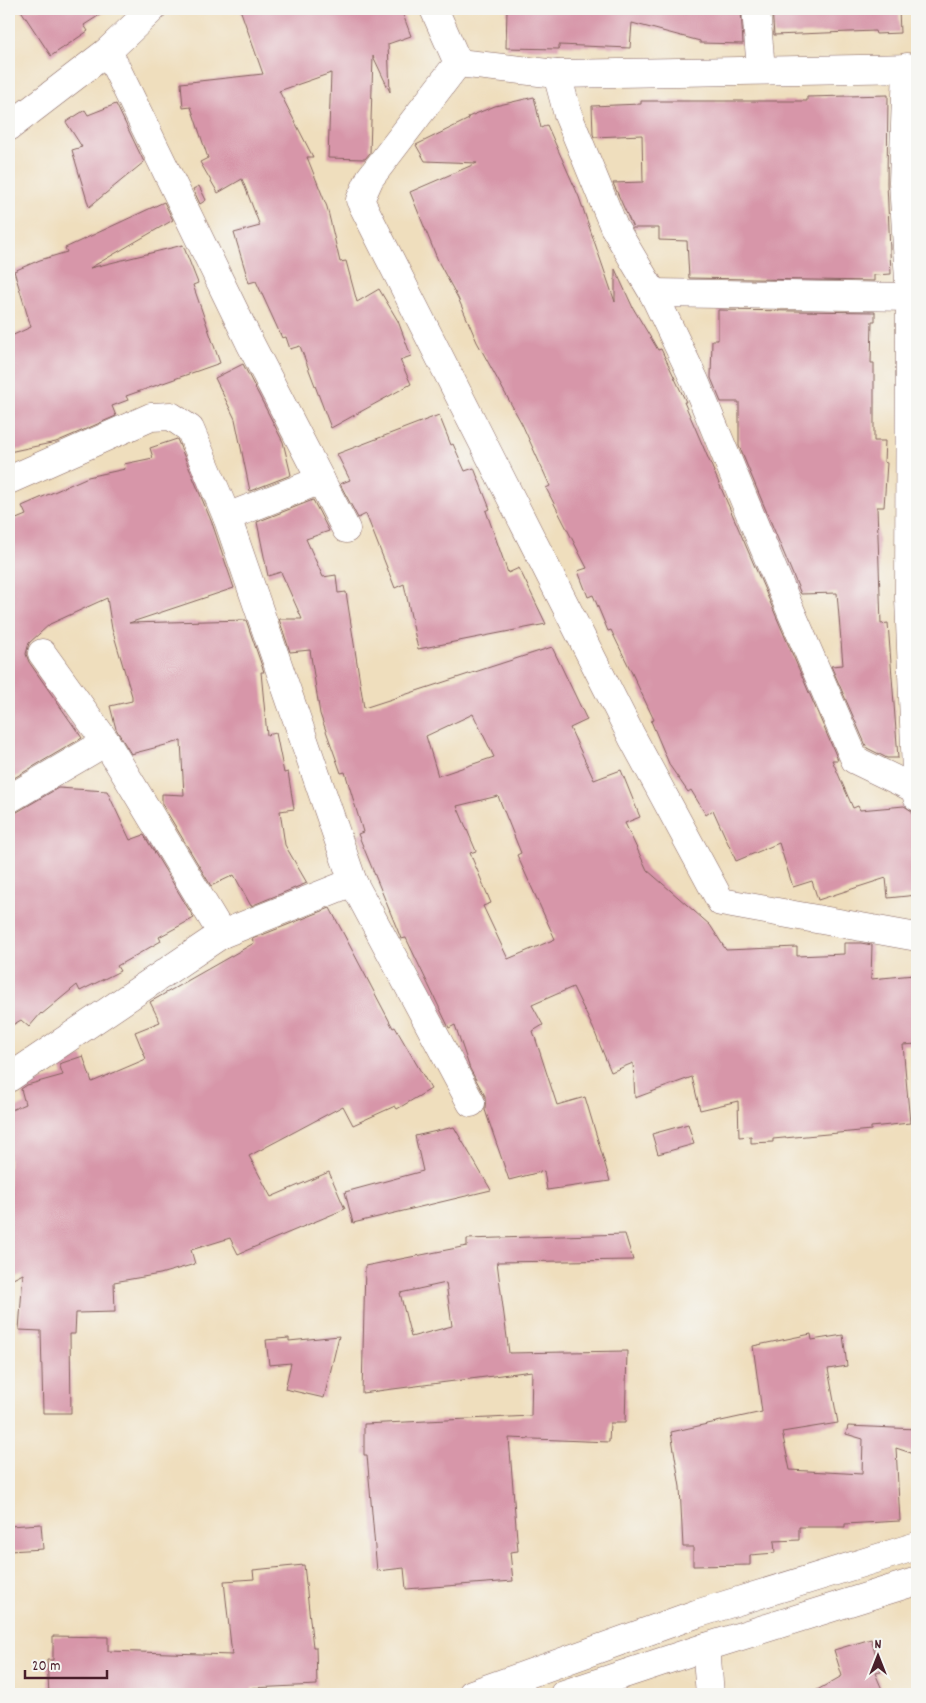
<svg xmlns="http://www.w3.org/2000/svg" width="926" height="1703" font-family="Dekko,sans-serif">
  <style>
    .building { fill: #d796a9; fill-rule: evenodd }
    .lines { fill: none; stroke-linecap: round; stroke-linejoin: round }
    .minor-casing { stroke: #84625e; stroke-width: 29 }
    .tertiary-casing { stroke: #84625e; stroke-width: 29 }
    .minor { stroke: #fff; stroke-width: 28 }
    .tertiary { stroke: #fff; stroke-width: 28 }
  </style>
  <rect width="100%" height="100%" fill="#f6f6f2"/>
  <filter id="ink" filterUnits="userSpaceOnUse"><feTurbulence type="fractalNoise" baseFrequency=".02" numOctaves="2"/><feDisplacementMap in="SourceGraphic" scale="10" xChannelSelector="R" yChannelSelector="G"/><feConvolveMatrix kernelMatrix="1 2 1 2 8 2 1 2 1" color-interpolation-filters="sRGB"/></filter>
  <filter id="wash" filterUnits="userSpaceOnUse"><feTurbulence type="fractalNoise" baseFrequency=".0096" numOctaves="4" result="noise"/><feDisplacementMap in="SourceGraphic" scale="20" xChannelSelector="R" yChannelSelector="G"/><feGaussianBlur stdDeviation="1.12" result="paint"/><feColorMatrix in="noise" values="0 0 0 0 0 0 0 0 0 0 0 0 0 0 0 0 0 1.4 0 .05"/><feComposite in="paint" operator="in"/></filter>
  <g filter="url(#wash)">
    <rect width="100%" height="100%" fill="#efdebd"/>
    <g id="blocks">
      <g class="building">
        <path d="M20,9H109L84,25L88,31L51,56Z"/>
        <path d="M240,9H401L411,36L388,44L390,92L373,56L370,153L365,159L328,158L331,73L279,91L313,157H307L327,207L340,262L346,261L357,302L379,289L398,321L411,356L400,360L411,384L331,428L300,346L290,349L286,337L282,338L256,281L249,283L234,233L260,226L242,179L218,193L200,162L208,158L191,107L183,108L181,83L263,74Z"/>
        <path d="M507,9H741L743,44L700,43V41L632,23L630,48L559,45V49L506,48Z"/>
        <path d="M772,9H899L900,33L876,34L875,31L774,35Z"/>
        <path d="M888,95L887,183L891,274L874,275V281L689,278L687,241L659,240V228H633L613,183L643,182L642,135L594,137L593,134L592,106L641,104V101H807V97Z"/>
        <path d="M534,97L541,128L547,125L579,197L615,302V269L633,308L658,350L661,349L686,402H684L838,760H832L853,808L858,806L860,810L904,806L912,811L917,861V895L888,898L886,878L818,900L812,881L793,887L779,843L736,861L713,810L706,815L691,790L688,792L670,766L651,721L654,720L631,671L611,630L608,631L593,595L588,597L578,571L587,568L546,488L550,486L522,424L477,342L458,298L439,263L410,192L477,163L425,161L416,145L469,119L468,117L495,106Z"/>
        <path d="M116,104L144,162L89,207L72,150L82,147L66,122L85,110L88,115Z"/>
        <path d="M199,186L206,200L200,204L193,189Z"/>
        <path d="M164,202L173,220L90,268L183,245L198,283L193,285L220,363L126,396L128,400L112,406L116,416L56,442L9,452V337L31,327L14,271L40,260L67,252L65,248Z"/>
        <path d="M718,310L875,312V321H872L871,363H874V441H885L884,462L887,463L884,507H877L881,624L888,623L898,758H887L867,748L831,666L843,665L837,593L801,594L739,446V402H721L711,378L712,340H718Z"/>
        <path d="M243,364L283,442L291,475L250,491L235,419L215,378Z"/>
        <path d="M439,415L451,445L453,444L465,471L474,468L490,509L486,511L508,573L519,568L546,624L418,649L404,584L395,588L366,514L358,518L340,484L350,480L337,454Z"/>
        <path d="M177,439L212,523L234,588L129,623L246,620L264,672H261L267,735L276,733L284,773L288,772L294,809L280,811L285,845L307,883L251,906L234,875L211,886L162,804V794L184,795L181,741L131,754L116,729L110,706L132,701V696L112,629L107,598L50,624L29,643L26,654L29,662L82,738L9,781V522L26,515L22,506L88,477L125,469L124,464L153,458L150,448Z"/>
        <path d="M313,500L329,531L306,539L323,577L336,575L338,593L346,592L364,708L552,647L587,720L570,728L594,780L621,770L640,817L625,823L647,870L710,925L726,950L797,947V956L844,954V943H861L872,945L871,979L914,975L917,1044L903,1045L910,1123L871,1127V1130L773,1139V1142L751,1143V1136L739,1137L738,1101L700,1110L692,1077L635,1098L633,1063L611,1072L593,1028L573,987L532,1005L543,1025L533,1031L557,1105L585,1097L610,1181L547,1190L544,1171L509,1180L485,1110V1096L470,1069L455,1025L449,1028L406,938L401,939L400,936L358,834L363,832L345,772L341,773L320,714L310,650L290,652L279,619H302L281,572L268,576L257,522ZM473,714L494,757L438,776L426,736ZM498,796L521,853L517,855L555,939L508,959L483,906L491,903L470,853L476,851L457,806Z"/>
        <path d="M58,788L107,791L130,840L144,835L194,918L159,937L161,941L117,966L120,971L80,991L77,985L42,1014L41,1013L29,1027L21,1020L9,1027V815L17,812Z"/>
        <path d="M330,908L393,1028L395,1027L431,1089L397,1109L395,1106L353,1125L343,1106L249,1156L271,1197L329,1172L345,1209L238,1254L230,1238L191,1250L195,1264L160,1274L114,1282L115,1312L76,1313L75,1334H70L71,1413H43L41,1331L19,1330L23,1274L9,1281V1111L25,1104L21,1089L27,1085L63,1075L59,1064L83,1056L92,1082L146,1059L135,1032L160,1022L150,1002L254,943L252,939Z"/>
        <path d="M688,1124L694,1144L658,1154L652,1134Z"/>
        <path d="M454,1127L491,1190L353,1223L345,1192L423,1171L415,1136Z"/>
        <path d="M625,1234L633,1260L497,1262L509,1353L627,1351L625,1423H610L609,1442L509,1438L518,1551L510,1552L513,1581L406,1589L404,1568L377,1571L367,1455H364V1424L531,1416L532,1371L362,1393L365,1266L467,1246V1239ZM446,1283L452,1326L411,1337L400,1293Z"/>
        <path d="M811,1334L812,1340L843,1335L847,1366L828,1369L838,1423L782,1432L790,1470L862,1474L863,1439L846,1434L848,1426L917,1429V1455L896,1448L900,1521L845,1524V1527H799V1540L774,1541L775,1553L750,1555V1565L693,1566V1547H683L680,1487L671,1432L762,1412L753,1346Z"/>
        <path d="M339,1336L324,1398L285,1389L291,1363L269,1365L266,1340L289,1338V1341Z"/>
        <path d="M41,1524L43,1549L9,1551V1526Z"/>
        <path d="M304,1565L313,1647H316L317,1685L252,1688V1694H49L47,1660H53V1636L108,1637V1651L232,1655L224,1581L254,1579L253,1570Z"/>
        <path d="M871,1639L881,1672L875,1673L884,1694H810L842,1676L834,1650Z"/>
      </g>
    </g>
  </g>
  <g filter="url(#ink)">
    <use href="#blocks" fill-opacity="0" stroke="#84625e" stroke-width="1"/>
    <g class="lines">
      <g class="minor-casing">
        <g id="minor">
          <path d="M434,9L458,63L370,178L360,200L632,737L721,902L917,937"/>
          <path d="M756,9L761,70"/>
          <path d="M108,51L249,341L346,529"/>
          <path d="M458,63L557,74L917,68"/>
          <path d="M907,67L903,182L910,297L909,598L917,797"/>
          <path d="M557,74L568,115L614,227L653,293L695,381L774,572L855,760L917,790"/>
          <path d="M9,127L108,51L152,9"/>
          <path d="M653,293L910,297"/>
          <path d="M9,480L151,417L171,416L190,429L227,517L353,882L471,1103"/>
          <path d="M227,517L321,480"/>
          <path d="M42,653L106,742"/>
          <path d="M9,799L106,742L222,934"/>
          <path d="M9,1078L222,934L353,882"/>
          <path d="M706,1647L710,1694"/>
        </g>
      </g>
      <g class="tertiary-casing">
        <g id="tertiary">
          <path d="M472,1694L696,1614L917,1546"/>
          <path d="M564,1694L706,1647L917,1581"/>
        </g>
      </g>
      <use href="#minor" class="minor"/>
      <use href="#tertiary" class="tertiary"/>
    </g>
  </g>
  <rect width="926" height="1703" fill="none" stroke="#f6f6f2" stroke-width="30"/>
  <g transform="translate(878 1656)" stroke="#f6f6f2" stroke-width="4" paint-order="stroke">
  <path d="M0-4L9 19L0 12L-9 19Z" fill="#4a1f2b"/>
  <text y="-8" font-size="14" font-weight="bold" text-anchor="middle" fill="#4a1f2b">N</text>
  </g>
  <path d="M25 1670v8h82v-8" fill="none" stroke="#4a1f2b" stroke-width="2.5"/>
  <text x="32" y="1670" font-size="15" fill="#4a1f2b" stroke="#f6f6f2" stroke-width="4" paint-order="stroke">20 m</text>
</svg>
